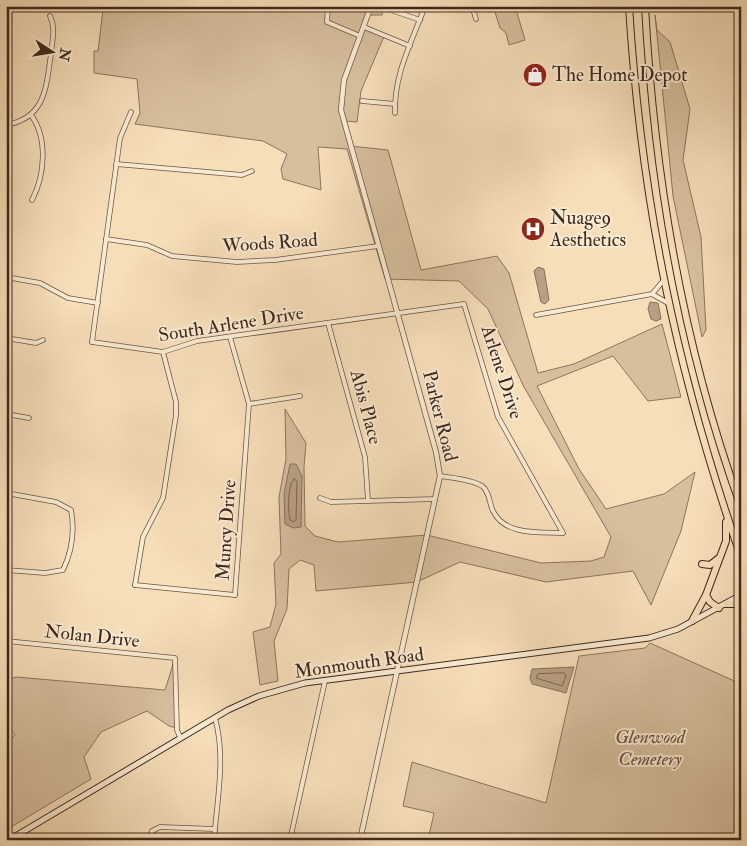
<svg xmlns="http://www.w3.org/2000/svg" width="747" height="846" font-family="'IM FELL Double Pica',serif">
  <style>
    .green { fill: #d7bf9e; stroke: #8c745e }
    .water { fill: #b8a084; stroke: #88705b }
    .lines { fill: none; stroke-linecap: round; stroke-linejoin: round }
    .shore { stroke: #7c6450; stroke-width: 1 }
    .minor-casing { stroke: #6e5644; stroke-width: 5.5 }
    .tertiary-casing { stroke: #6e5644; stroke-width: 6 }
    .secondary-casing { stroke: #40281d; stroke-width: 7 }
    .trunk-casing { stroke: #40281d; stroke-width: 8 }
    .minor { stroke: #f9ead2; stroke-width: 4 }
    .tertiary { stroke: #f9ead2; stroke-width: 4.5 }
    .secondary { stroke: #f9ead2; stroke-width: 5 }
    .trunk { stroke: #f6deb9; stroke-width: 6 }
    .labels { text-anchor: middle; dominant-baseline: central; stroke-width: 4; stroke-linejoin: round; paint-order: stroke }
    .poi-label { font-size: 19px; fill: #40281d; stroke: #f9ead2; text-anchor: start }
    .street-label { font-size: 19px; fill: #40281d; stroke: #f9ead2 }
    .park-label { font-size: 19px; font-style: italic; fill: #664e3d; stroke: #f9ead2 }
  </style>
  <rect width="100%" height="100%" fill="#f6deb9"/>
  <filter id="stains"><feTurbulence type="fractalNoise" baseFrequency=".004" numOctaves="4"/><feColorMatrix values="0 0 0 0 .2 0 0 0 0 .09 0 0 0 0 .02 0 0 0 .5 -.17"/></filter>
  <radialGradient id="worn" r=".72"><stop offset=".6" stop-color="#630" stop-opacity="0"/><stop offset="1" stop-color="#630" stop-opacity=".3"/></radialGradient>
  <g class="green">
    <path d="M43,6H385L382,15H368L364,26L385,34L361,91L357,122L344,121L350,146L388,150L421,270L497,256L509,273L538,373L574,364L662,324L681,397L648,401L613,356L537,386L579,469L606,509L664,494L695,472L681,531L651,605L633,571L546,582L460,562L417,582L316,591L314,565L300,560L289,569L287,609L274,641L278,681L260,685L253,632L270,627L276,604L274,563L281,554L279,497L286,459L285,409L306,443L304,467L305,526L315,536L338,542L427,535L541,563L591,561L604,557L611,537L524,387L488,309L459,281L385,279L347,149L318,147L321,190L283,179L281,169L287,154L263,141L135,124L140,113L137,79L94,73V51H98L103,10L61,7L58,10Z"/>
    <path d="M493,6H515L525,40L509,45L506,33L500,28Z"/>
    <path d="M655,15L657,30L670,42L690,109L683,160L701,237L706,330L702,337L673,196Z"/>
    <path d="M650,643L741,684V840H428L434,813L403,806L412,762L546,803L579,656L645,648Z"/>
    <path d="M175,658L177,728L169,726L147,711L101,732L84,757L91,779L6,830V744L15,735L6,722V680L16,677L165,690Z"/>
  </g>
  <g class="water">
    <path d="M538,267L544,269L549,300L545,304L541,302L534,271Z"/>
    <path d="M650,302L658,303L661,319L656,321L651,319L648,309Z"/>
    <path d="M290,464H296L302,476L301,527L293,528L285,524L284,494Z"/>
    <path d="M574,667L566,693L532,684L530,678L532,669Z"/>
  </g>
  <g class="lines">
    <g class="shore">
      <path d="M294,479L297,481L296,520L294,522L290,520C288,509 287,488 294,479Z"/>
      <path d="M564,673L566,676L562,686L536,678L538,674Z"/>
    </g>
    <g class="minor-casing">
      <g id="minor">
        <path d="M328,6L327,22L360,36"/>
        <path d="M472,6L476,19"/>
        <path d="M388,9L420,20"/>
        <path d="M364,27L410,46"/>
        <path d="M362,101L395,104"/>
        <path d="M395,113C394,73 412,42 425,6"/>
        <path d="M31,115C48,138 45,175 32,200"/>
        <path d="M6,125C46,118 46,87 51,54C52,41 56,28 50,16"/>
        <path d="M116,164L242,175L252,171"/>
        <path d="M106,239L147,245L172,256L237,262L275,260L378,246"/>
        <path d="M6,277L40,283L68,298L98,303"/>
        <path d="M652,294L663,281"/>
        <path d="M536,315L652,294L668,303"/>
        <path d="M328,323L365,457L368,500"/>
        <path d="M230,337L249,404L235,595"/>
        <path d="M6,338L36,343L43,340"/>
        <path d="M92,342L163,352L197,341L464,304L498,417L563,533C540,532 505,536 493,511C489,503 490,492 482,486C471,479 452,478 440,476"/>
        <path d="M92,342L120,138L131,112"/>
        <path d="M249,404L300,396"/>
        <path d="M6,414L29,418"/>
        <path d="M6,493L56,502L71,510C75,531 72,551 63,570L45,573L6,570"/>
        <path d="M320,498L331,502L435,499"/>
        <path d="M135,585L143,537L163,498L176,415V402L163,352"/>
        <path d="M135,585L235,595"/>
        <path d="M6,641L175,658L177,730L180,737"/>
        <path d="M151,840L152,831L160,827L215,829"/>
        <path d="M214,840C217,800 226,757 215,718"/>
        <path d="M290,840L325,681"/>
      </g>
    </g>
    <g class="tertiary-casing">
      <path id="tertiary" d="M360,840L440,476L436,452L341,110L344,80L371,6"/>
    </g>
    <g class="secondary-casing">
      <path id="secondary" d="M9,840L228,710L259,696L305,683L649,638L678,629L741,595"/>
    </g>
    <g class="trunk-casing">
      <g id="trunk">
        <path d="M629,6C641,201 677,373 741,557"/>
        <path d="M645,6C654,176 683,347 741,507"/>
        <path d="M702,564L710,565L719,558"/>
        <path d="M726,604H741"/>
        <path d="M719,608L710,602L706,595L726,541V522"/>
        <path d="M692,621L706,595"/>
      </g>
    </g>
    <use href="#minor" class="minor"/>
    <use href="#tertiary" class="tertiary"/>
    <use href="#secondary" class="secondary"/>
    <use href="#trunk" class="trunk"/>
  </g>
  <defs>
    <g id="shop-disc" transform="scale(1.25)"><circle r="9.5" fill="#8f2418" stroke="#f9ead2"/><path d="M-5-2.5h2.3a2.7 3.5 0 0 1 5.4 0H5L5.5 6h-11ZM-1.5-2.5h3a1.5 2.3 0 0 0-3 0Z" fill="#fff"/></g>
    <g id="hospital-disc" transform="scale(1.25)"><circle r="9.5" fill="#8f2418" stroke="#f9ead2"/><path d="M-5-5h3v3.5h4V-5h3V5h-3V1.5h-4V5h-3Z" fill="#fff"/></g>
  </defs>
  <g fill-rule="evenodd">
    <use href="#shop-disc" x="535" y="75"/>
    <use href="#hospital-disc" x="533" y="229"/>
  </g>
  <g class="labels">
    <g class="poi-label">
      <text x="552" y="75">The Home Depot</text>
      <text x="550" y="218">Nuage9<tspan x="550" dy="22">Aesthetics</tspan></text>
    </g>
    <g class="street-label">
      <text transform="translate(270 243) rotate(-4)">Woods Road</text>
      <text transform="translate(231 324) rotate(-9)">South Arlene Drive</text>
      <text transform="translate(502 372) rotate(72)">Arlene Drive</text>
      <text transform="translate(366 407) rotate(75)">Abis Place</text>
      <text transform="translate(440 416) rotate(76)">Parker Road</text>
      <text transform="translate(226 530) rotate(-86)">Muncy Drive</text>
      <text transform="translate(92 636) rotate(6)">Nolan Drive</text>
      <text transform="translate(359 663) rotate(-8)">Monmouth Road</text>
    </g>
    <g class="park-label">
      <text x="650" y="737">Glenwood<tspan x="650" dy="22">Cemetery</tspan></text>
    </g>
  </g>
  <rect width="747" height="846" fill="none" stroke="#f6deb9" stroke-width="25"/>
  <rect x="8" y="8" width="732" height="831" fill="none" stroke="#40281d" stroke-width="2.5"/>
  <rect x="12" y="12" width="722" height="821" fill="none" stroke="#40281d"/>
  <g transform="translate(52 52) rotate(102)" stroke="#f9ead2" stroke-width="4" paint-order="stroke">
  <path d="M0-4L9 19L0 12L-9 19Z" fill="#40281d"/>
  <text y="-8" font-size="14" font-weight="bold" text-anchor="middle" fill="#40281d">N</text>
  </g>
  <rect width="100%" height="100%" filter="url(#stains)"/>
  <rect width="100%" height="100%" fill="url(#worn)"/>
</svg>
